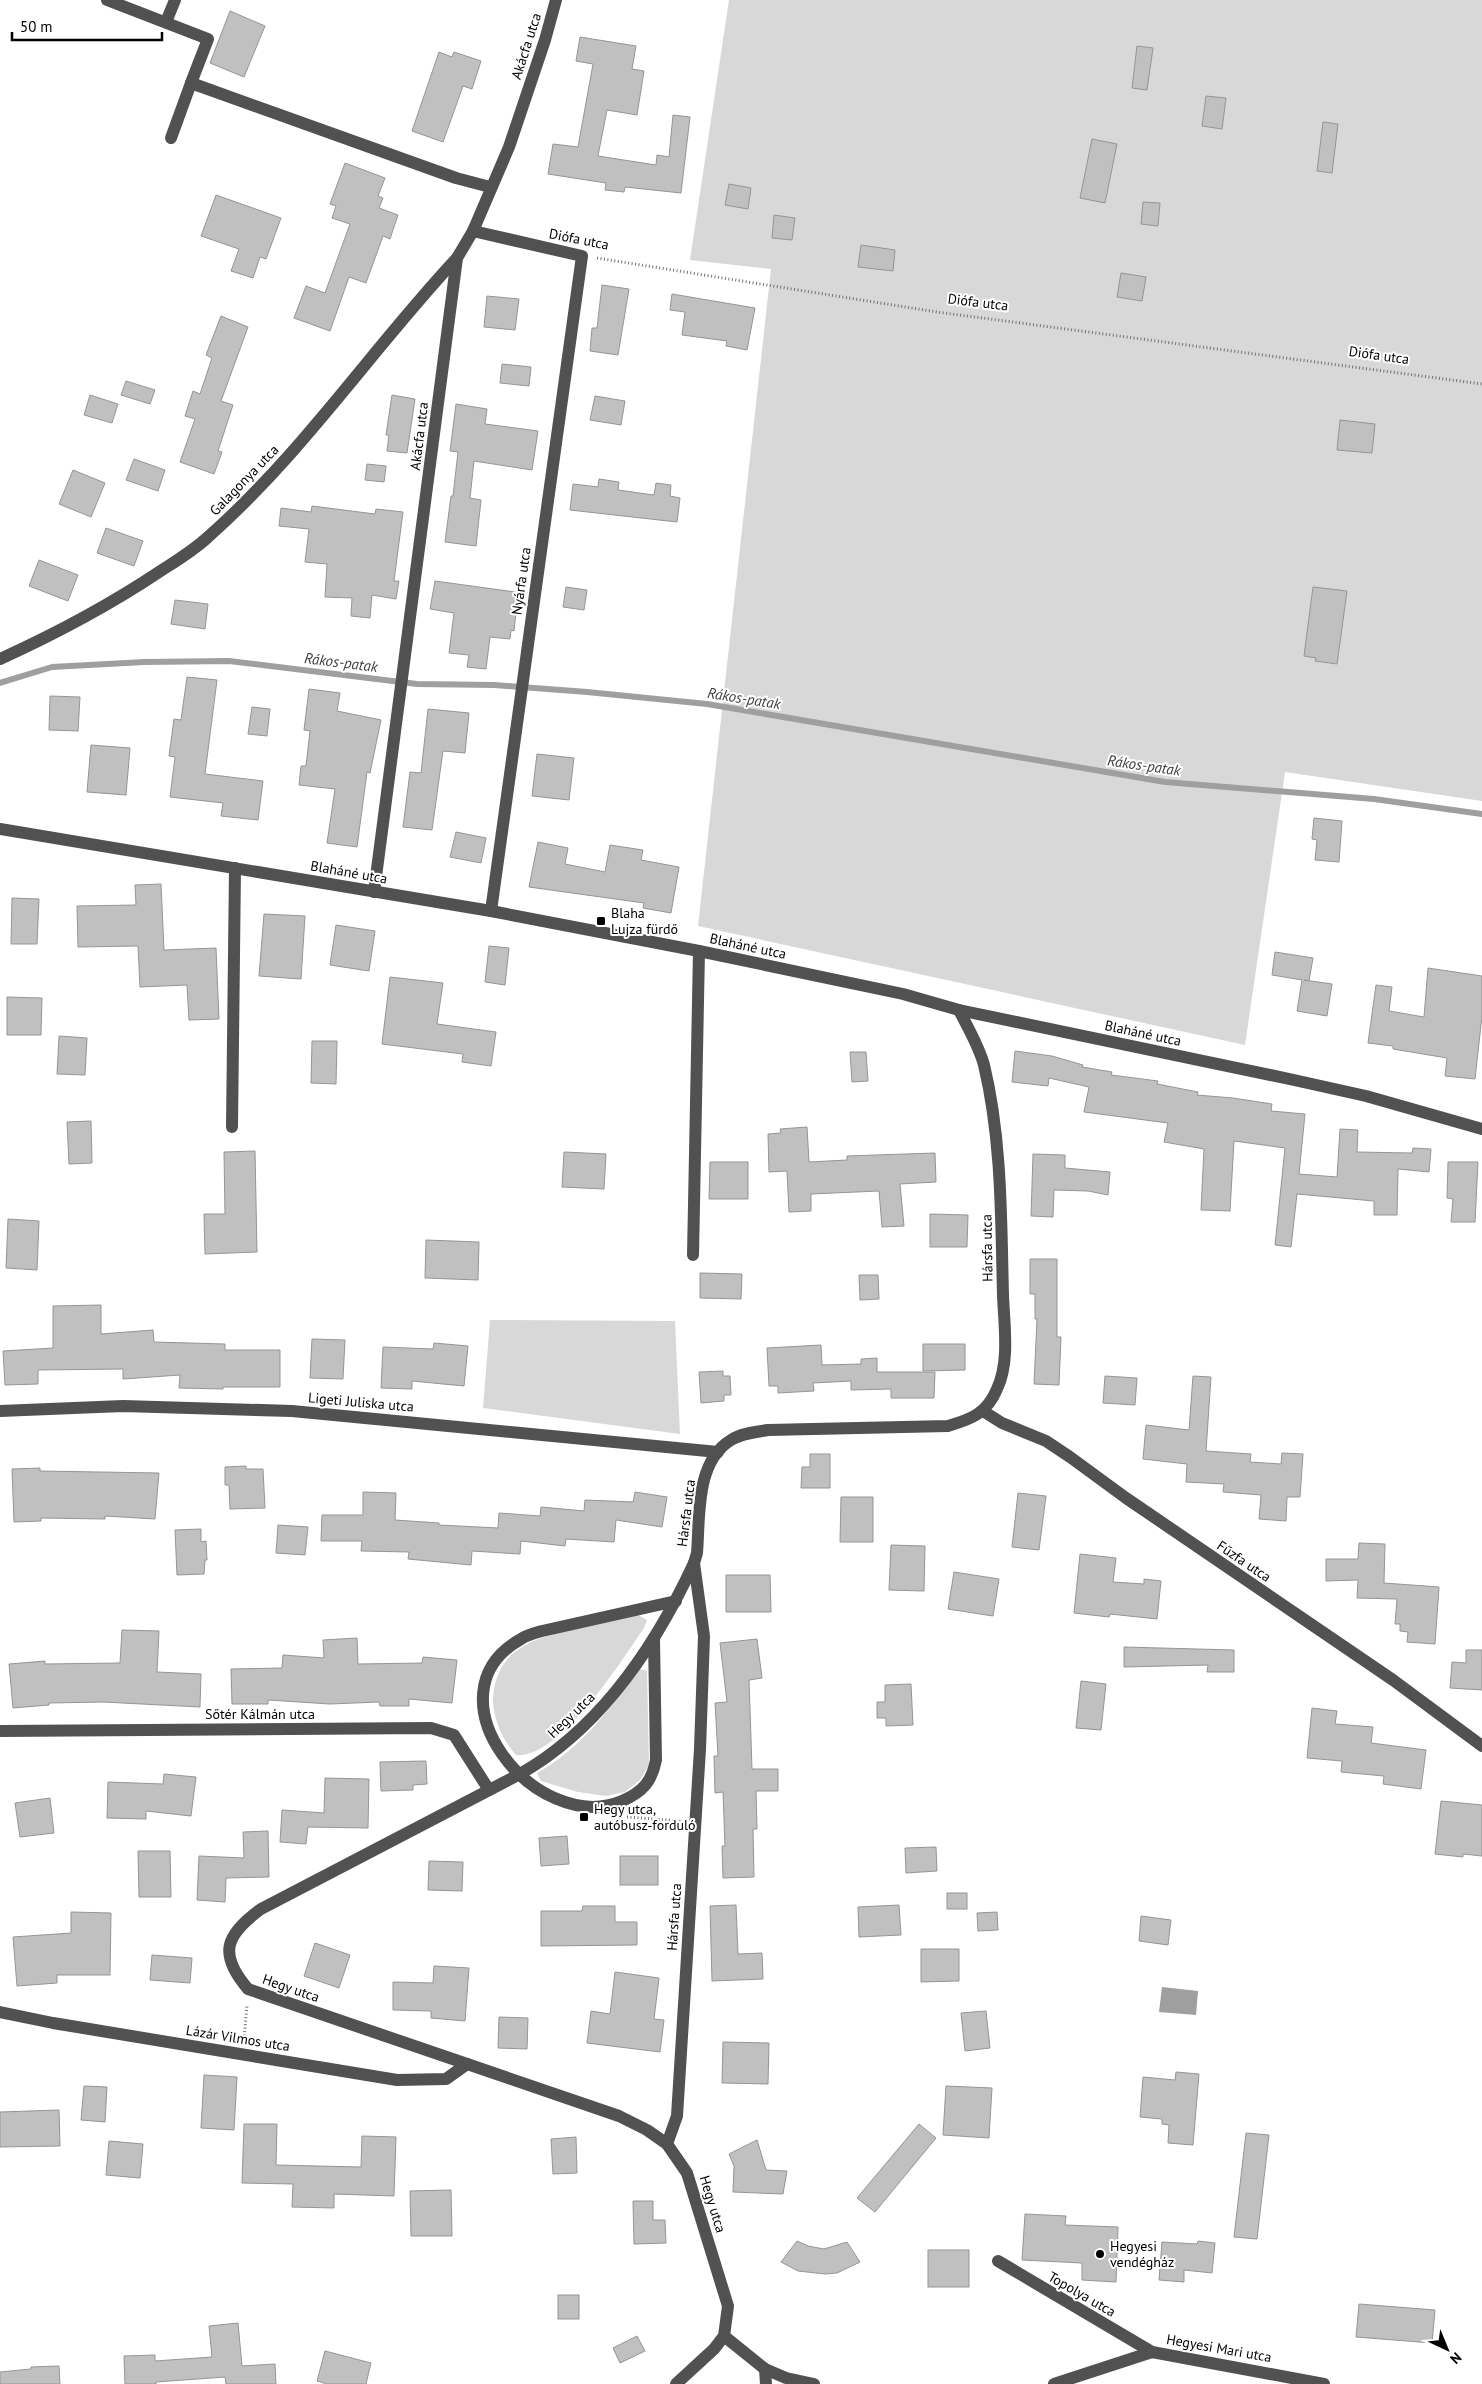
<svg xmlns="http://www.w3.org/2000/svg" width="1482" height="2384" font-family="'PT Sans',sans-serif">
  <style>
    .green { fill: #d8d8d8 }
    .water { fill: #9f9f9f }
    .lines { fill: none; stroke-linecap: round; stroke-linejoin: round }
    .stream { stroke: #9f9f9f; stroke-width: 6 }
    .building { fill: #c0c0c0; stroke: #959595 }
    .path { stroke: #737373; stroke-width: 3; stroke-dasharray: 1 2.5; stroke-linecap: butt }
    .minor { stroke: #515151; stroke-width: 12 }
    .poi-dot { fill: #000; stroke: #fff; stroke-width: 2 }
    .labels { text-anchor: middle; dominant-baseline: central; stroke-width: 4; stroke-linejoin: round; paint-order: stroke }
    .street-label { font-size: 14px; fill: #000; stroke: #fff }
    .poi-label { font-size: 14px; fill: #000; stroke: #fff; text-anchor: start }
    .water-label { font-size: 15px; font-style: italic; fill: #404040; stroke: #fff }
  </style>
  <rect width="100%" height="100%" fill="#fff"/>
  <g class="green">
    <path d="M729,0H1482V801L1285,772L1245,1045L698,926L771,269L690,260Z"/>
    <path d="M490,1320L675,1321L680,1434L483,1408Z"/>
    <path d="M638,1615L647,1620L644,1628C622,1660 559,1760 516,1755C503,1741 493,1719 493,1699C496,1647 536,1638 578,1628C598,1624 618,1620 638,1615Z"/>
    <path d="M640,1669L647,1671L649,1765L640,1780L625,1792L606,1796L578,1792L541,1781L537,1773C581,1749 610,1708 640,1669Z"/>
  </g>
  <path class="water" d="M1162,1987L1198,1991L1196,2015L1159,2012Z"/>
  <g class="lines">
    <path class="stream" d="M0,683L52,667L144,662L229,661L417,684L494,685L587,692L707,704L1165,782L1374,799L1482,814"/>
  </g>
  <g class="building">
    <path d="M230,11L265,26L244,77L210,63Z"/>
    <path d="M580,37L636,46L632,69L644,71L637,115L607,110L598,156L656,165L657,155L669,157L673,115L690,117L681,193L625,187L624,192L605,190L606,183L548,174L553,144L578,147L593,64L576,61Z"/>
    <path d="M1137,46L1153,48L1147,90L1132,88Z"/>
    <path d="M439,52L452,57L454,52L481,61L472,89L463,86L443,142L412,131Z"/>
    <path d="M1206,96L1226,98L1222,129L1202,126Z"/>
    <path d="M1323,122L1338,124L1332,173L1317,171Z"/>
    <path d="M1092,139L1117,144L1105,203L1080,198Z"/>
    <path d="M345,163L385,178L378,196L383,198L379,208L398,215L390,239L383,236L366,283L349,277L330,331L294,318L306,286L325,293L350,224L332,218L336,206L330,204Z"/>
    <path d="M729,184L751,188L748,209L725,205Z"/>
    <path d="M216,195L281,218L266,259L260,257L253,278L231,271L239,249L201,236Z"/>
    <path d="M1143,202L1160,203L1158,226L1141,224Z"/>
    <path d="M774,215L795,218L792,240L772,238Z"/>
    <path d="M861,245L895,250L893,271L858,267Z"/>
    <path d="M1121,273L1146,277L1142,301L1117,297Z"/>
    <path d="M602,285L629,289L618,355L590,351L592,328H597Z"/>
    <path d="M672,294L755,308L747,350L726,346L727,341L682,335L685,312L670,310Z"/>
    <path d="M487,296L519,299L515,330L484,327Z"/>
    <path d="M221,316L248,327L221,401L233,405L218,451L222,452L214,474L180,462L195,419L185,416L193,391L200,394L212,358L206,355Z"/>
    <path d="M502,364L531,367L529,386L500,383Z"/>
    <path d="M126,381L155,390L150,404L121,395Z"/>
    <path d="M90,395L118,404L112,423L84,415Z"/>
    <path d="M392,395L415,399L407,453L387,451L389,435H386Z"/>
    <path d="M595,396L625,401L621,425L590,420Z"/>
    <path d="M456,404L487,409L485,424L538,431L532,470L474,461L470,498L481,500L476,546L445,542L451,496H453L458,452L450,451Z"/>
    <path d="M1340,420L1375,424L1372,453L1337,450Z"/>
    <path d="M134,459L165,470L158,491L126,480Z"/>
    <path d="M367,464L386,466L384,482L365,480Z"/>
    <path d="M73,470L105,483L91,517L59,504Z"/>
    <path d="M599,479L619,482L618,490L654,495L656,483L671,485L670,496L680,498L677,522L570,510L573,484L598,487Z"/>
    <path d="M312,506L375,514L376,509L403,512L394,581H399L396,599L372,595L370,618L351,616L352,598L325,597L327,564L305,562L309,529L279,526L281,508L311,512Z"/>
    <path d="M106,528L143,541L134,566L97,553Z"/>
    <path d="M39,560L78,575L68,601L29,586Z"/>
    <path d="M435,581L515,592V603H517L514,631L511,630L510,639L490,637L486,669L467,667L469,655L449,653L454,613L430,609Z"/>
    <path d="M566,587L587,590L584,610L563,607Z"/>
    <path d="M1313,587L1347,591L1337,664L1315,661L1316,658L1304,656Z"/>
    <path d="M175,600L208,604L205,629L171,624Z"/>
    <path d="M187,677L217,680L205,774L263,781L258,820L221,816L223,803L170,797L175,757L169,756L174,719L181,720Z"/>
    <path d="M309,689L340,693L337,711L381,720L370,773L367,772L357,847L327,843L335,789L299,785L301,766H306L310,731L304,730Z"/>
    <path d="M50,696L80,697L78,731L49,730Z"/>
    <path d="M252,707L270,709L267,736L248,734Z"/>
    <path d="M428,709L469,713L465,753L443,751L432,830L403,827L410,772L421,773Z"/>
    <path d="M91,745L130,748L126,795L87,792Z"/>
    <path d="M537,754L574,758L569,800L532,796Z"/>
    <path d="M1314,818L1342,821L1339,862L1315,860L1317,840L1312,839Z"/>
    <path d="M456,832L486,838L481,863L450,857Z"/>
    <path d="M538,842L568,848L565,864L605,872L610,845L643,850L641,860L679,867L671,913L643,908L644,903L529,887Z"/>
    <path d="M161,884L164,950L216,948L219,1019L189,1020L187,985L140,987L138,946L78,947L77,906L136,905L135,885Z"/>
    <path d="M12,898L39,899L37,944H11Z"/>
    <path d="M264,914L305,916L301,979L259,976Z"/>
    <path d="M336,925L375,931L369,971L330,965Z"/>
    <path d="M489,946L509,948L505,985L485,982Z"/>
    <path d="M1275,952L1313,958L1309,981L1304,980L1332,984L1327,1016L1297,1011L1302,980L1272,975Z"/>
    <path d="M1428,968L1482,976V1016L1475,1079L1445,1076L1447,1058L1393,1049V1046L1368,1043L1376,985L1392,987L1389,1011L1424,1017Z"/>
    <path d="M390,977L443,983L437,1024L496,1032L491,1066L462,1062L463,1054L382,1044Z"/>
    <path d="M7,997L42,998L41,1035H7Z"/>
    <path d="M59,1036L87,1038L85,1075L57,1074Z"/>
    <path d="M312,1041H337L336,1084L311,1083Z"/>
    <path d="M1015,1051L1052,1056L1083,1065L1082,1067L1112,1072L1111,1075L1158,1081L1157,1084L1198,1092L1197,1095L1233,1098L1272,1104L1271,1111L1305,1114L1299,1174L1337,1177L1340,1129L1358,1130L1357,1152L1412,1153L1413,1148L1431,1149L1429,1172L1398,1169L1397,1215H1374V1201L1297,1194L1291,1247L1275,1245L1285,1148L1234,1141L1230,1211L1201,1210L1204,1149L1164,1142L1168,1123L1084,1112L1089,1087L1049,1078L1048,1086L1012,1082Z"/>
    <path d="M850,1052H866L868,1081L852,1082Z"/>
    <path d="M91,1121L92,1163L69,1164L67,1122Z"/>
    <path d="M807,1127L809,1162L847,1160V1156L935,1153L936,1182L900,1184L904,1226L882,1227L879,1191L811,1194V1211L789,1212L787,1171L769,1172L768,1134L781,1133L780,1129Z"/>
    <path d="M255,1151L257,1252L205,1254L204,1214H225L224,1152Z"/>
    <path d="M564,1152L606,1154L604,1189L562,1187Z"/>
    <path d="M1033,1154L1065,1155V1168L1110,1172L1108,1195L1088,1191L1054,1190L1053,1217L1031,1216Z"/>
    <path d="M710,1162H748V1199H709Z"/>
    <path d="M1448,1162H1478L1475,1222H1451L1453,1199L1447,1198Z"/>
    <path d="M930,1214L968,1215L967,1247H930Z"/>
    <path d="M8,1219L39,1221L37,1270L6,1268Z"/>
    <path d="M426,1240L479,1242L478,1280L425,1278Z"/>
    <path d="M1030,1259H1057V1337H1061L1059,1385L1034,1384L1037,1319H1035V1294H1030Z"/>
    <path d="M700,1273L742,1274L741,1299L700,1298Z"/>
    <path d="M859,1275H878L879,1299L860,1300Z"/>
    <path d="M101,1305V1334L153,1330L154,1342L225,1344V1350H280V1387H223V1389L179,1388L180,1375L123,1379V1369L38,1370V1384L5,1385L3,1351L53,1348V1306Z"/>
    <path d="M312,1339L345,1340L343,1379L310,1378Z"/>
    <path d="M434,1343L468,1346L464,1386L412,1381V1389L381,1388L383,1347L433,1349Z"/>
    <path d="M923,1344H965V1370L923,1371Z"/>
    <path d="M821,1345L822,1365L861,1364V1359L877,1358V1372H935L934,1398H891V1389L851,1390V1381L813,1383L814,1391L778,1393V1386H769L767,1348Z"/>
    <path d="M723,1371V1376H730L731,1395H724V1401L701,1403L699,1372Z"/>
    <path d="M1105,1376L1137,1378L1135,1405L1103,1403Z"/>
    <path d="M1193,1376L1211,1377L1206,1451L1251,1454L1250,1462L1281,1464L1282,1453L1303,1454L1300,1497H1287L1286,1521L1259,1519L1261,1495L1223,1492L1224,1484L1186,1482L1187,1464L1143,1459L1146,1425L1189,1430Z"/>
    <path d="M810,1454H830V1488H801L802,1467H810Z"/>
    <path d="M246,1466V1469H263L265,1508L230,1509L229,1485H225V1467Z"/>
    <path d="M40,1468V1471L159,1473L155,1519L105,1516V1519L41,1518V1521L14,1522L12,1469Z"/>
    <path d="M363,1492L396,1493L395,1520L439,1523V1525L498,1528L499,1513L540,1516L541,1507L584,1511L585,1500L633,1502L635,1492L667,1497L662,1527L616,1520L614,1542L566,1539L565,1546L521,1541L520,1554L472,1551L471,1565L408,1559L409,1552L361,1551L362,1541H321L322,1515H363Z"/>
    <path d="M1018,1493L1046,1496L1039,1550L1012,1547Z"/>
    <path d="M841,1497H873V1542H840Z"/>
    <path d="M278,1525L308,1527L305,1555L276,1553Z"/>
    <path d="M201,1529V1542L206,1541L207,1560H205L204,1574L177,1575L175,1530Z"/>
    <path d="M1359,1543L1385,1544L1384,1583L1439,1587L1435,1644L1407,1642L1408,1632L1400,1631V1624H1395L1397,1599L1357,1598L1358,1580L1326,1581V1559H1358Z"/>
    <path d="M891,1545L925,1546L924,1591L889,1590Z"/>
    <path d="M1080,1554L1116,1558L1113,1582L1144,1584V1579L1161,1581L1157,1619L1110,1614L1109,1617L1074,1613Z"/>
    <path d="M954,1572L999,1579L993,1616L948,1609Z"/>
    <path d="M726,1575H770L771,1612H726Z"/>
    <path d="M122,1630L159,1631L157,1672L201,1674L200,1707L103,1702L49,1703V1705L13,1708L9,1664L45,1661V1664L120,1663Z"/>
    <path d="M357,1638L358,1664L422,1663L423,1657L457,1660L452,1703L409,1699V1706H380L379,1702L330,1704L268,1700V1704H232L231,1669L282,1668L283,1655L324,1658L323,1640Z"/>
    <path d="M757,1639L762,1678L749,1680L752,1769H778V1791H756L757,1829H753L754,1877L723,1878L722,1846H725L723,1792L715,1793L714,1756H718L715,1703L727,1702L720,1643Z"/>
    <path d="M1124,1647L1234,1650V1672H1207L1208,1665L1124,1667Z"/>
    <path d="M1466,1650H1482V1690L1450,1688L1452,1662L1466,1663Z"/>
    <path d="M1081,1681L1106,1684L1101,1730L1076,1728Z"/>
    <path d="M911,1684L913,1725L886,1726V1718H877V1702H885V1685Z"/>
    <path d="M1312,1708L1337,1711L1335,1724L1373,1727L1371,1743L1426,1750L1421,1789L1383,1784L1384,1776L1341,1772L1342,1761L1307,1758Z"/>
    <path d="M426,1761L427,1784L413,1785V1790L381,1791L380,1762Z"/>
    <path d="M164,1774L196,1777L191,1816L146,1811V1819L107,1818L108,1782L163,1784Z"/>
    <path d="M325,1778L369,1779L368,1828L308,1827L306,1844L280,1842L282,1810L324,1813Z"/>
    <path d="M50,1798L54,1833L20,1837L15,1803Z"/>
    <path d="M1441,1801L1482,1805V1856L1463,1854V1857L1435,1854Z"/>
    <path d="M268,1831L269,1877L226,1878L225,1902L197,1900L199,1856L244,1858L243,1832Z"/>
    <path d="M567,1836L569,1864L541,1866L539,1838Z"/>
    <path d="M936,1847L937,1871L906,1873L905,1848Z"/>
    <path d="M138,1851H170L171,1897H139Z"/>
    <rect x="620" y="1856" width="38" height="29"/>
    <path d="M429,1861L463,1862L462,1891L428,1890Z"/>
    <rect x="947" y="1893" width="20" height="16"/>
    <path d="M736,1905L738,1954L762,1953L763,1979L712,1981L710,1906Z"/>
    <path d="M899,1905L901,1935L859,1937L858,1907Z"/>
    <path d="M583,1906H615V1922H637V1945L541,1946V1911H582Z"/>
    <path d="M71,1912L111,1913L110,1975H57V1983L17,1986L13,1937L71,1933Z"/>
    <path d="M997,1912L998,1930L978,1931L977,1913Z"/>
    <path d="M1141,1916L1171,1920L1168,1945L1139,1941Z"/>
    <path d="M315,1943L350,1955L339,1988L304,1976Z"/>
    <path d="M921,1949H959V1981L921,1982Z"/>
    <path d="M152,1955L192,1958L190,1983L150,1980Z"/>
    <path d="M434,1966L469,1968L465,2021L431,2018V2011L393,2010V1982L433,1983Z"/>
    <path d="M615,1972L659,1978L654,2019L664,2020L660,2052L587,2043L591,2011L610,2014Z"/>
    <path d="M986,2011L990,2048L965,2051L961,2013Z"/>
    <path d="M499,2017L528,2018L527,2049L498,2048Z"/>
    <path d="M723,2042L769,2043L768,2084L722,2083Z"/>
    <path d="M1176,2072L1199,2074L1193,2145L1168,2143L1169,2125L1162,2124V2119L1140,2117L1143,2077L1175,2080Z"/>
    <path d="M204,2075L237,2077L234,2130L201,2128Z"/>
    <path d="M84,2086L107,2087L105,2122L81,2120Z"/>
    <path d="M946,2086L992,2088L989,2138L943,2135Z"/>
    <path d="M59,2110L60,2146L0,2147V2112Z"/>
    <path d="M244,2124H277L276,2165L361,2167L362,2136L396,2137L394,2196L334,2194V2208L292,2207L293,2184L242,2183Z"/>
    <path d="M919,2124L936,2138L875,2212L857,2198Z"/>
    <path d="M1246,2133L1269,2135L1257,2239L1234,2237Z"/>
    <path d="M576,2137L577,2173L553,2174L551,2139Z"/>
    <path d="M757,2140L766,2170L787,2171L783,2194L733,2192L734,2166L729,2154Z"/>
    <path d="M109,2141L143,2144L140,2178L106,2175Z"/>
    <path d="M451,2190L452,2236H411L410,2191Z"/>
    <path d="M633,2201H653V2220H665L666,2243L634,2244Z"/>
    <path d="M1025,2214L1066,2216L1065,2225L1118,2227L1116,2282L1082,2280V2263L1022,2260Z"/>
    <path d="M797,2241L808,2246L824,2249L847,2242L860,2262L837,2273L825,2274L798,2271L781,2262Z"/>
    <path d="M1198,2241L1215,2243L1212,2273L1184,2270V2282L1159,2280L1162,2242L1197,2244Z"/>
    <rect x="928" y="2250" width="41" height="37"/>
    <rect x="558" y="2295" width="21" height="24"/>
    <path d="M1359,2304L1435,2310L1432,2343L1356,2337Z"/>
    <path d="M238,2323L242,2366L275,2364L276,2384H226L225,2377L156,2382V2384H125L124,2356L155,2355V2361L212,2357L209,2326Z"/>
    <path d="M637,2336L645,2351L620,2363L613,2348Z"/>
    <path d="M325,2351L371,2363L366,2384H327L317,2381Z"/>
    <path d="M59,2366L60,2384H0V2372L31,2369V2367Z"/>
  </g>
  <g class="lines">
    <g class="path">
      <path d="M597,258L937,312L1482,384"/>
      <path d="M627,1817L681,1821"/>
      <path d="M244,2039L247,2005"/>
    </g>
    <g class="minor">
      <path d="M107,0L208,39L191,83L456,178L490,187"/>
      <path d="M166,22L175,0"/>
      <path d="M171,138L191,83"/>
      <path d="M473,231L582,256L491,911"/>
      <path d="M0,659C55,634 108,606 159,572C176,561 193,551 208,537C302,454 372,349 457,258"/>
      <path d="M0,829L491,911L699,951L903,994L959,1010L1294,1080L1366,1096L1482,1129"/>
      <path d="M374,892L457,258L473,231L509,147L545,40L556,0"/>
      <path d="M232,1127L235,868"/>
      <path d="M693,1255L699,951"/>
      <path d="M0,1411L123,1406L292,1411L718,1452"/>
      <path d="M983,1411L1002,1423L1046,1441L1070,1457L1126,1498L1393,1680L1482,1746"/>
      <path d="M654,1639L656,1760C652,1781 643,1792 622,1801C535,1837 423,1694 521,1639C527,1635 535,1633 542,1631L676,1601"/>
      <path d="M0,1731L431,1728L454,1735L489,1790"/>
      <path d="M0,2012L53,2023L397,2080L446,2079L467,2064"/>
      <path d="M667,2144L677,2116L700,1749L704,1636L694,1563L697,1553C700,1517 695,1462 731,1440C742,1433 756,1432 768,1430L948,1426C972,1419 987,1413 997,1389C1010,1362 1004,1324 1003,1295C1001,1219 1002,1140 984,1065C979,1046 968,1028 959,1010"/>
      <path d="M998,2261L1152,2352"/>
      <path d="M724,2336L765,2369L786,2378L814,2384"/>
      <path d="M765,2369L766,2384"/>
      <path d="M676,2384L714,2349L724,2336L728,2306L687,2173L667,2144L647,2130L619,2116L248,1989C218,1954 225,1935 261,1909L520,1774C601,1728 656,1645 694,1563"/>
      <path d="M1054,2384L1152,2352L1324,2384"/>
    </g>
  </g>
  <g class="poi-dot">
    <rect x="596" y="916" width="10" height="10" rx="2.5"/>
    <rect x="579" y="1812" width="10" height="10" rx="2.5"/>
    <circle cx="1100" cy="2254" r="5"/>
  </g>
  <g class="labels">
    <g class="street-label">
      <text transform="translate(526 46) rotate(-72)">Akácfa utca</text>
      <text transform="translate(579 239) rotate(11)">Diófa utca</text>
      <text transform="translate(978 302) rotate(7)">Diófa utca</text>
      <text transform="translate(1379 355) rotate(8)">Diófa utca</text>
      <text transform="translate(419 436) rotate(-83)">Akácfa utca</text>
      <text transform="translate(244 480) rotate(-46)">Galagonya utca</text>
      <text transform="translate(521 581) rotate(-82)">Nyárfa utca</text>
      <text transform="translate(349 872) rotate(10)">Blaháné utca</text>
      <text transform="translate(748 946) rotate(12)">Blaháné utca</text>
      <text transform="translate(1143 1033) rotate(12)">Blaháné utca</text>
      <text transform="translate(987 1248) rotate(-91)">Hársfa utca</text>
      <text transform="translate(361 1402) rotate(5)">Ligeti Juliska utca</text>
      <text transform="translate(686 1513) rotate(-83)">Hársfa utca</text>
      <text transform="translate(1244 1561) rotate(34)">Fűzfa utca</text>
      <text x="260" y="1714">Sőtér Kálmán utca</text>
      <text transform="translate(571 1715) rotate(-44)">Hegy utca</text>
      <text transform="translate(674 1917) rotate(-86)">Hársfa utca</text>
      <text transform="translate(291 1988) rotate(19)">Hegy utca</text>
      <text transform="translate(238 2038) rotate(9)">Lázár Vilmos utca</text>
      <text transform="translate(713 2204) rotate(73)">Hegy utca</text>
      <text transform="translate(1082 2294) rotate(30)">Topolya utca</text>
      <text transform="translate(1219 2348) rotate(10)">Hegyesi Mari utca</text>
    </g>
    <g class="poi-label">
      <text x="611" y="913">Blaha<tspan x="611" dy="16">Lujza fürdő</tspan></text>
      <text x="594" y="1809">Hegy utca,<tspan x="594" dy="16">autóbusz-forduló</tspan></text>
      <text x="1110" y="2246">Hegyesi<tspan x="1110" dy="16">vendégház</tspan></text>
    </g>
    <g class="water-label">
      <text transform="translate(341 662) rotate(7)">Rákos-patak</text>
      <text transform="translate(744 698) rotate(9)">Rákos-patak</text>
      <text transform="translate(1144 765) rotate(8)">Rákos-patak</text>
    </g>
  </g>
  <g transform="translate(1447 2349) rotate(136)" stroke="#ffffff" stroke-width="4" paint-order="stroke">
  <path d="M0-4L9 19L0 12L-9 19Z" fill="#000000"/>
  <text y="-8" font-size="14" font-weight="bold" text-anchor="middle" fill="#000000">N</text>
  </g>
  <path d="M12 32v8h150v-8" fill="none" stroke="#000000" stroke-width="2.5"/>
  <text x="20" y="32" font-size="15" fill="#000000" stroke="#ffffff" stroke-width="4" paint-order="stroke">50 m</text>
</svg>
